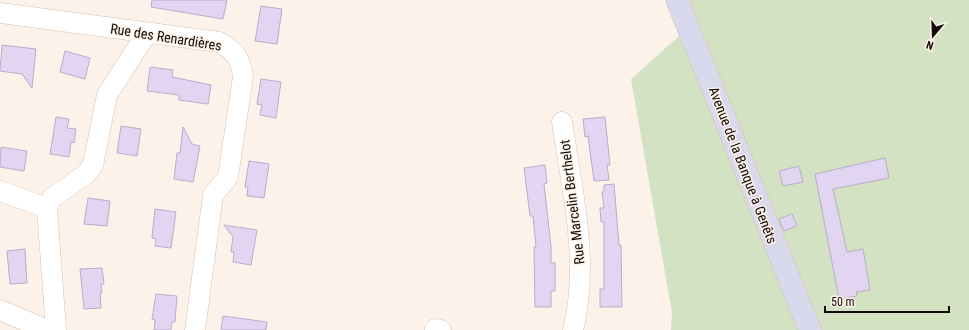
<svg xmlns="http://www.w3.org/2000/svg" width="969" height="330" font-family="'Roboto Condensed',sans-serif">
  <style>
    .green { fill: #d2e2c2 }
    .building { fill: #e2d5f2; stroke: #b9adc9 }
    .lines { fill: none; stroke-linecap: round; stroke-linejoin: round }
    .minor-casing { stroke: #dac0ac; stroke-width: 21 }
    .secondary-casing { stroke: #dac0ac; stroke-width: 23 }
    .minor { stroke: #fff; stroke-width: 20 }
    .secondary { stroke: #d8d9ec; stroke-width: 22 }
    .labels { text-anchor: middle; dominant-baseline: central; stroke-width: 3; stroke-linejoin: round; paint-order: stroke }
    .street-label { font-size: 14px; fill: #120a04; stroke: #fdf2ea }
  </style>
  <rect width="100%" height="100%" fill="#fdf2ea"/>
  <path class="green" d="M689,0H969V330H671L672,313L631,79L697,20Z"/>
  <g class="building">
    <path d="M152,0H227L223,19L151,7Z"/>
    <path d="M261,6L282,9L277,44L255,41Z"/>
    <path d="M2,45L36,49L32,88L22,74L0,71Z"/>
    <path d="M65,51L90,58L85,79L60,72Z"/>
    <path d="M150,67L173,70L172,77L211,85L208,104L179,100V95L147,91Z"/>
    <path d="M261,79L281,82L276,118L260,115L262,105L257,104Z"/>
    <path d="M56,117L69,119L67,128L76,129L74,143L71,142L69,157L50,154Z"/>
    <path d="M605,117L610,165H607L609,180L594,181L588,136L585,137L583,119Z"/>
    <path d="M121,126L141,129L137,156L117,153Z"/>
    <path d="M183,127L192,144L200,146L193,182L174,179L177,153H180Z"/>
    <path d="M1,147L27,151L24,171L0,167Z"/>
    <path d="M885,158L889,178L833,189L847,252L863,249L870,290L856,292L857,296L839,299L815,174Z"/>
    <path d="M249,161L269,164L264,198L247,196L248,187H245Z"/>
    <path d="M545,165L547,183L544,184L551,246V263H555V291H551V307H535L534,247H536L533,216H530L524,168Z"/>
    <path d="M799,166L803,182L783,186L779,171Z"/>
    <path d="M614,184L619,245H621L622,307H600V289H604V222H601L600,208H604L602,192H604V185Z"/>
    <path d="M88,198L110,201L107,226L84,224Z"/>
    <path d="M155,209L176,212L171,248L155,246L156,239L152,238Z"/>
    <path d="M792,214L797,226L784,231L779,219Z"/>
    <path d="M224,225L257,230L251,265L233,262L234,252H231L233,237Z"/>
    <path d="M25,249L27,283L10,284L7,251Z"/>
    <path d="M102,268L104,284H101L102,293H100L101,308L84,309L80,269Z"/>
    <path d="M156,294L177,296L175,322H172L171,330H154L155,320L152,319Z"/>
    <path d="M223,316L267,322L266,330H221Z"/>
  </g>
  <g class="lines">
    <g class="minor-casing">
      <g id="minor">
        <path d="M0,13L219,42C235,50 241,60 243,77L228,177L213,195L195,330"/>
        <path d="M562,122C572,190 590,262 573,330"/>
        <path d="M0,191L47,208"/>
        <path d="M0,310L47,330"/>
        <path d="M435,329L441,330"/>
        <path d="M56,330L47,208L52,198L86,174L93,165L107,95L147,33"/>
      </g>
    </g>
    <g class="secondary-casing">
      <path id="secondary" d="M677,0L810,330"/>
    </g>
    <use href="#minor" class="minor"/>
    <use href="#secondary" class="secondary"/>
  </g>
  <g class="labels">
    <g class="street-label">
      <text transform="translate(166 37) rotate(9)">Rue des Renardières</text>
      <text transform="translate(743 165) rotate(69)">Avenue de la Banque à Genêts</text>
      <text transform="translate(572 202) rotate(-97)">Rue Marcelin Berthelot</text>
    </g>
  </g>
  <g transform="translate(933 36) rotate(199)" stroke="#fdf2ea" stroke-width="3" paint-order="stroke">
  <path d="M0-3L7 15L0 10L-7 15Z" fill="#120a04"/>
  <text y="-6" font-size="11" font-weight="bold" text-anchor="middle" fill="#120a04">N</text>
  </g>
  <path d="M825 306v6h124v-6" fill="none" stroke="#120a04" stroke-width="2"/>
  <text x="831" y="306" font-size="12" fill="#120a04" stroke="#fdf2ea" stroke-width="3" paint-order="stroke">50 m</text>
</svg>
